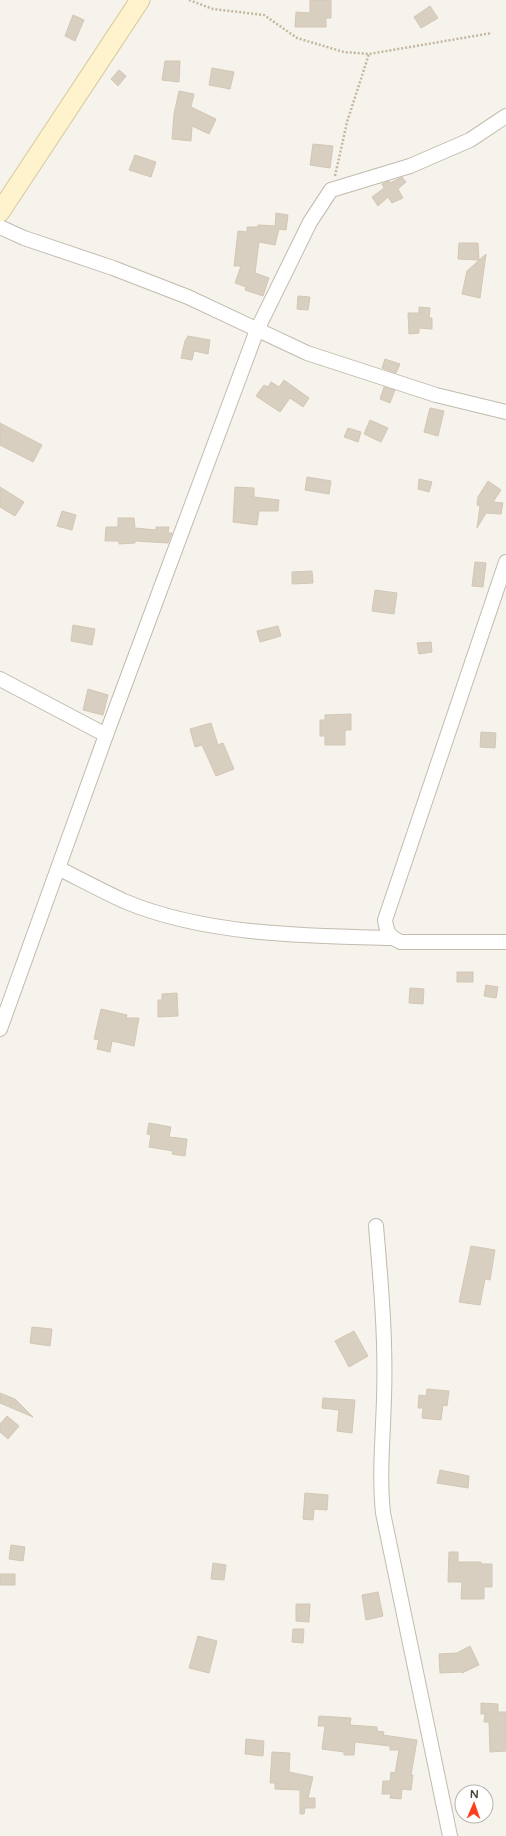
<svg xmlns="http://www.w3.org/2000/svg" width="506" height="1836" font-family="'Varela Round',sans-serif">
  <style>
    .building { fill: #d8cfc1; stroke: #d3c7b4 }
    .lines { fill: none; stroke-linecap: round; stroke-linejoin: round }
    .street-casing { stroke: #c2bbae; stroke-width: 16 }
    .secondary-casing { stroke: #d6c79b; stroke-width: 21 }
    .path { stroke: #c4b79f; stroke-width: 2.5; stroke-dasharray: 2 2; stroke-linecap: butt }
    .street { stroke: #fff; stroke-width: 14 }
    .secondary { stroke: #fff3cd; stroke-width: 19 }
  </style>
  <rect width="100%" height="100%" fill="#f6f3ec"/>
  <g class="building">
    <path d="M310,0H331V18H326V27H295L296,12L310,13Z"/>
    <path d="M430,6L438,18L421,28L414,17Z"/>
    <path d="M73,15L84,20L75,41L65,36Z"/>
    <path d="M165,61H180L179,82L162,80Z"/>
    <path d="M212,68L234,72L230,89L209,85Z"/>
    <path d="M119,70L126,76L118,86L111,79Z"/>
    <path d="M179,91L194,94L191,107L216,119L209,134L192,126L191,141L172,139L174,114Z"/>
    <path d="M313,144L333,146L330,168L310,165Z"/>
    <path d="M135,155L156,162L151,177L129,170Z"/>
    <path d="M402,177L406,182L398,189L403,198L392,203L388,197L378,206L372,197L384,188L382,184L389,181L390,183Z"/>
    <path d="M276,213L288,215L286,230L279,229L275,245L259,242L255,273L269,278L263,296L245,290L246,287L235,283L241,266H234L238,231L247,232V227H258V225L275,226Z"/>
    <path d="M459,243H478L479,260L458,259Z"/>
    <path d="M486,254L480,298L462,294L467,271Z"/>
    <path d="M298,296L310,297L308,310L297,309Z"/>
    <path d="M419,307L430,308L429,318H432V329L419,328V333L409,334L408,313H419Z"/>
    <path d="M188,336L210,340L208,354L194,351L192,360L181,358L185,341Z"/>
    <path d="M385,359L400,364L396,373L382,368Z"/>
    <path d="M284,380L309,398L303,407L290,398L280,412L256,396L264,385L268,387L271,382L279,387Z"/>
    <path d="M384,387L395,390L390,403L380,399Z"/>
    <path d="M430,408L444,411L438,436L424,432Z"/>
    <path d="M370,420L388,428L381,442L364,434Z"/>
    <path d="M0,423L42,445L33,462L0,445Z"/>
    <path d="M348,428L361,432L358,442L344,437Z"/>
    <path d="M307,477L331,481L329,494L305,490Z"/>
    <path d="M419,479L432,482L429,492L418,489Z"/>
    <path d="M488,481L501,490L493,502L503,503L501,514L486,513L477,528L480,506L477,505L478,497Z"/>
    <path d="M0,487L24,502L15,516L0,507Z"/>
    <path d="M235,487L254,488V497L279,500L278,511H259L257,525L233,522Z"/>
    <path d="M62,511L76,515L72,530L57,526Z"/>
    <path d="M118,518H134L135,528L156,530V527H169L168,533H172L168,543L135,541V543L119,544V541H105L106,527H118Z"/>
    <path d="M475,562L486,563L483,587L472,586Z"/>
    <path d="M312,571L313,583L292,584V572Z"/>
    <path d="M375,590L397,593L394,614L372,611Z"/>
    <path d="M73,625L95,629L92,645L71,641Z"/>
    <path d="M278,626L281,636L260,642L257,631Z"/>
    <path d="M431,642L432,652L419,654L417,643Z"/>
    <path d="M88,689L108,695L103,715L83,710Z"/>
    <path d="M351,714V730H345V745H325V736H320V720H325V715Z"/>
    <path d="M211,723L218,745L223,743L234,769L216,776L202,745L195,747L190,729Z"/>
    <path d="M481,732L496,733L495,748L480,747Z"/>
    <rect x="457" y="972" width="16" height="10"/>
    <path d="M486,985L498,987L496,998L484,996Z"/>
    <path d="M410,988L424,989L423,1004L409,1003Z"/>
    <path d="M177,993L178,1016L158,1017V1000H162V994Z"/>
    <path d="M101,1009L127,1015L126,1018H139L134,1046L112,1041L110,1052L97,1049L99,1040L94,1039Z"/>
    <path d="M149,1123L171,1127L169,1137L187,1139L185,1156L172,1154L173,1151L149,1147L151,1135L147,1134Z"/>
    <path d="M471,1246L495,1250L490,1280L485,1279L480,1305L459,1302Z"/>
    <path d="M32,1327L52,1329L50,1346L30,1343Z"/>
    <path d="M354,1331L368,1356L349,1367L335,1341Z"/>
    <path d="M427,1389L449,1391L447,1406L443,1405L441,1420L422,1418L423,1408H418L419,1395L426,1396Z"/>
    <path d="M0,1393L15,1399L33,1417L0,1403Z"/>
    <path d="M323,1398L355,1400L352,1433L337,1431L339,1410L322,1408Z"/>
    <path d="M7,1416L19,1426L8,1439L0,1432V1424Z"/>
    <path d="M440,1470L469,1476L468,1488L437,1483Z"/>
    <path d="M305,1493L328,1495L327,1510L314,1509L313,1520L303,1519Z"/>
    <path d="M11,1545L25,1547L23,1561L9,1559Z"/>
    <path d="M449,1552H458V1562H481V1564H492V1587H484V1599H461L462,1582H448Z"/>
    <path d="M213,1563L226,1565L224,1580L211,1579Z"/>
    <rect x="0" y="1574" width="15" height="11"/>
    <path d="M378,1592L383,1616L366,1620L362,1595Z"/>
    <path d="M296,1604H310L309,1622L296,1621Z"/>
    <path d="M293,1629H304L303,1643L292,1642Z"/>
    <path d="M198,1636L217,1641L209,1673L189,1668Z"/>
    <path d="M470,1646L479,1665L462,1673L461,1672L440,1673L439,1654L457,1653Z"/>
    <path d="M481,1703L498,1704V1712H506V1751L490,1752L489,1722H484L485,1714H481Z"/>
    <path d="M319,1716L351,1718L350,1725L377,1727V1731L384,1732L383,1735L417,1740L411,1775H413L411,1790L402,1789L401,1799L390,1798L391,1794H382L383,1781H390L391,1772L395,1773L399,1750H390V1746L355,1742L354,1755H344V1752L322,1749L325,1726H318Z"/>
    <path d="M246,1739L264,1741L263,1756L245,1754Z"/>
    <path d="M272,1752L290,1753L289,1772L313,1777L308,1798H315V1808H305L304,1814H300V1790L275,1789V1783H270Z"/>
  </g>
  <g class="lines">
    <g class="street-casing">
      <g id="street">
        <path d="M0,227L24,238L113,268L188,297L307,353L436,395L506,412"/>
        <path d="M506,562L385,920C387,933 389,937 401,942H506"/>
        <path d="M0,679L106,735"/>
        <path d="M58,868C80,879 102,891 124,901C204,935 305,936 391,938"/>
        <path d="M0,1029L106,735L257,330L310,222L331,190L410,166L470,140L506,116"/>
        <path d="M376,1226C381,1283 386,1341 384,1398C383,1437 379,1474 383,1513L450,1836"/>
      </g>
    </g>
    <g class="secondary-casing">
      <path id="secondary" d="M0,212L140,0"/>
    </g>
    <g class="path">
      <path d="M189,0L213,9L264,15L297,38L344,52L369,54L492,33"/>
      <path d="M335,176L347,122L369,54"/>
    </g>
    <use href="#street" class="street"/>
    <use href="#secondary" class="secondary"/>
  </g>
  <g transform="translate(474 1804) rotate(2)"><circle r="19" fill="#ffffff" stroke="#b7b4b0"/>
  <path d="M0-3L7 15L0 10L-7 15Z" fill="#fc3f1d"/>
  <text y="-6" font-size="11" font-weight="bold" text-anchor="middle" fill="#4b4439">N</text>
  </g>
</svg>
